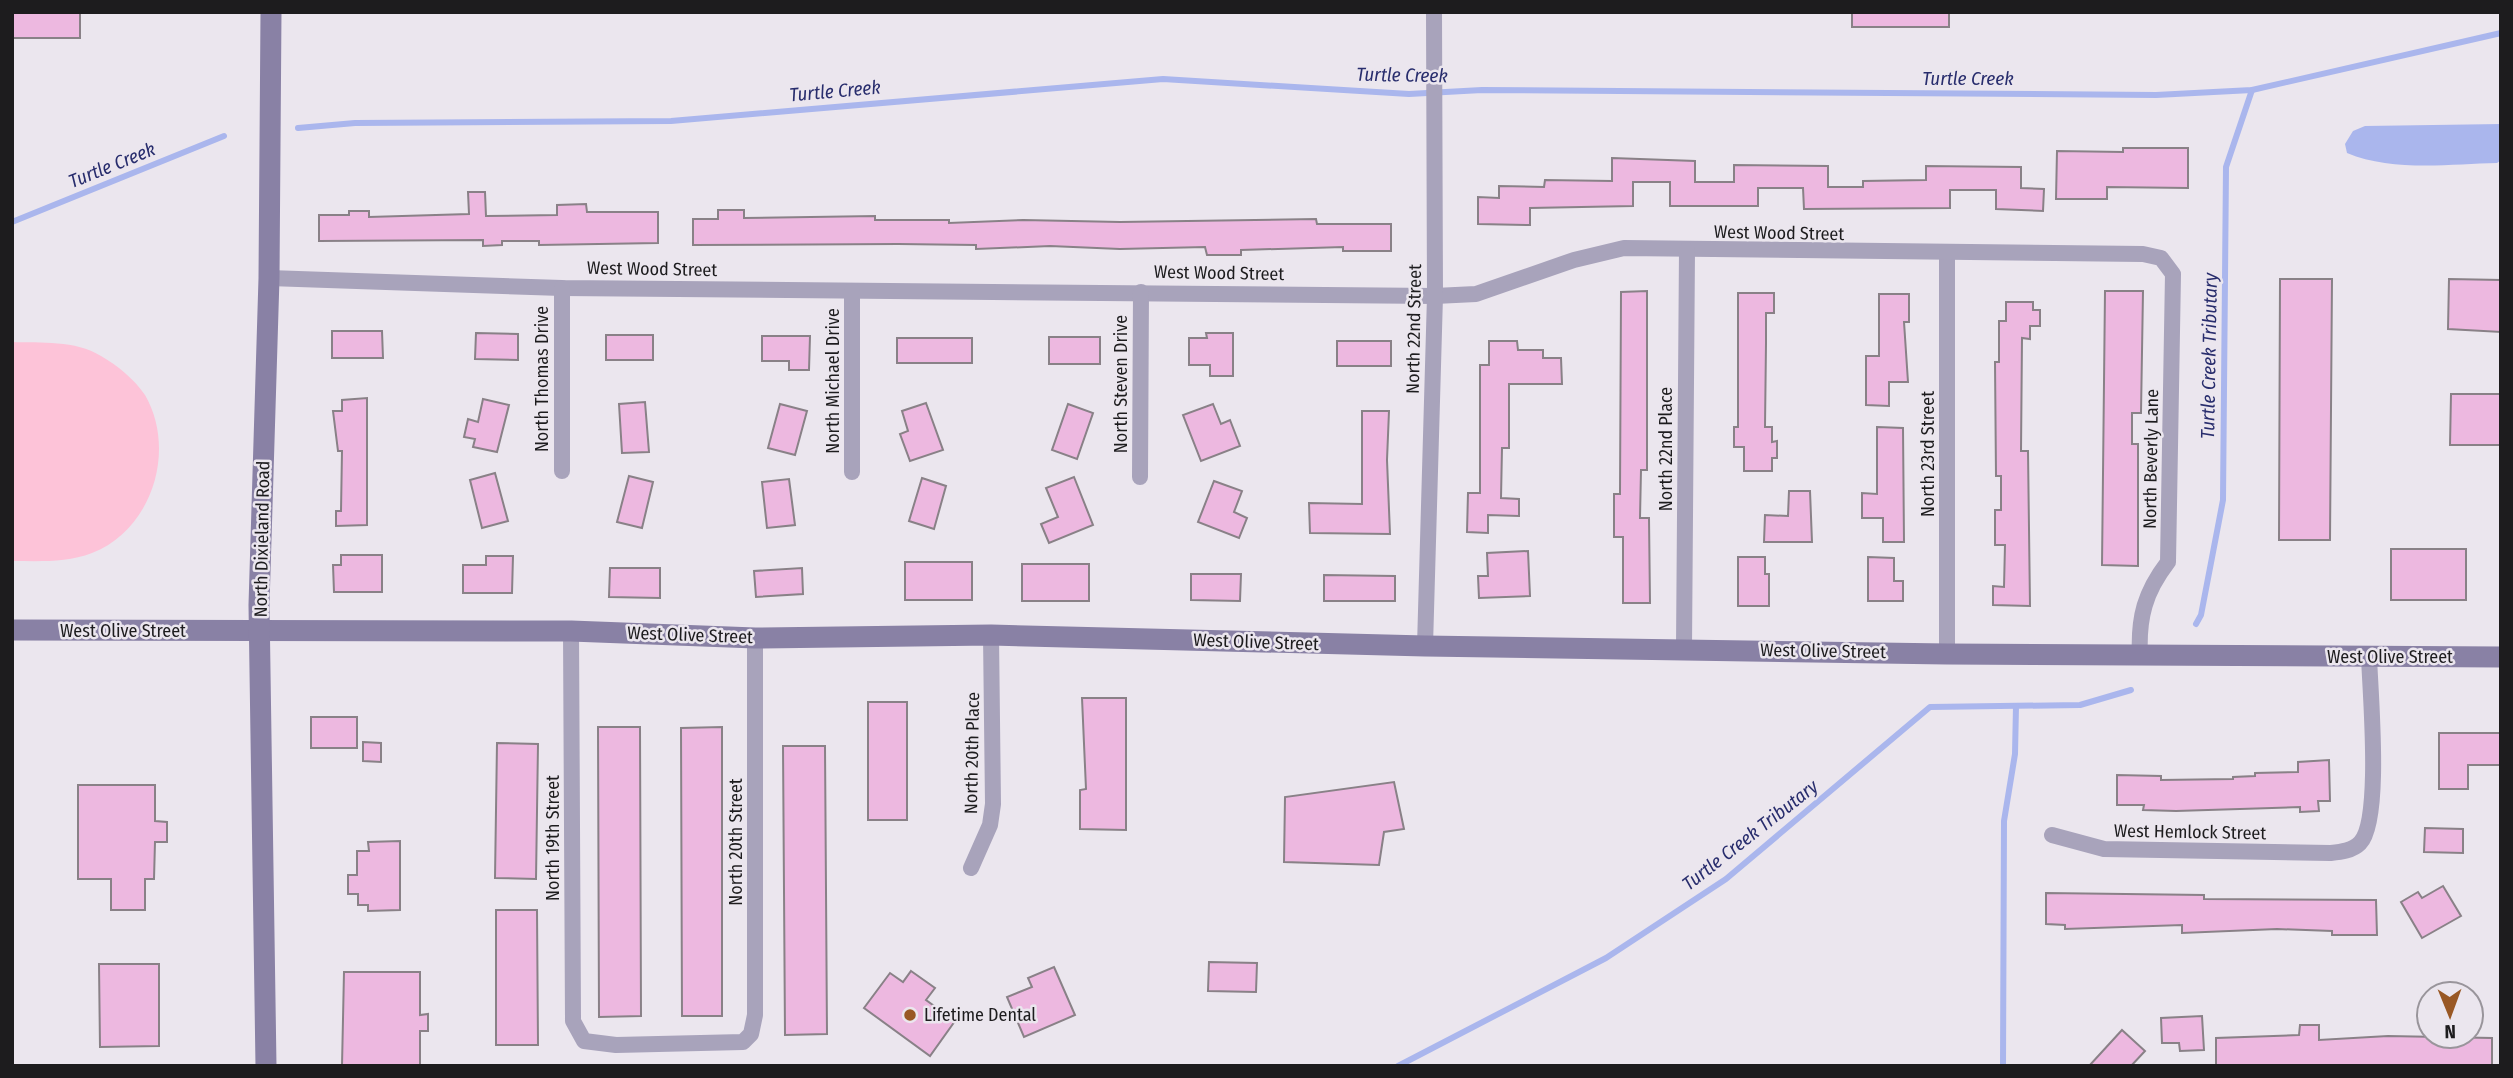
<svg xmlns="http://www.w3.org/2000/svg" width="2513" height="1078" font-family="'Fira Sans Condensed',sans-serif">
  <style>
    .green { fill: #fdc3d8 }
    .water { fill: #aab6ed }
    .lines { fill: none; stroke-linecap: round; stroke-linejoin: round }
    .stream { stroke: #aab6ed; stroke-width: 6 }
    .building { fill: #edb8e0; stroke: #898187; stroke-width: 2 }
    .minor { stroke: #a8a3bb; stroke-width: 16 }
    .secondary { stroke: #8981a5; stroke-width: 21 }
    .poi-dot { fill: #995824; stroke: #ebe6ee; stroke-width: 2.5 }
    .labels { text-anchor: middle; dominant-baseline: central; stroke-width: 5; stroke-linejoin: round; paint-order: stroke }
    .street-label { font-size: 18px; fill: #1d1c1e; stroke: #ebe6ee }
    .poi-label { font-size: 18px; fill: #1d1c1e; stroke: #ebe6ee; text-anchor: start }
    .water-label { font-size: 19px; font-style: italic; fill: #282d6d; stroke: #ebe6ee }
  </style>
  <rect width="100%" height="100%" fill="#ebe6ee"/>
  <path class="green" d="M12,342C41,343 75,340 101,356C117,365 135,380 145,395C177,450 152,530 92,553C66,563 39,561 12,561Z"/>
  <path class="water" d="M2501,124V160L2497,163C2450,164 2392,172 2347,153L2345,144L2353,131L2365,126Z"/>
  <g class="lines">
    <g class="stream">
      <path d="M298,128L355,123L671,121L1163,79L1409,94L1482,90L2156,95L2252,90L2501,33"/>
      <path d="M12,222L224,136"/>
      <path d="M2196,624L2201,615L2223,500L2226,167L2252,90"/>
      <path d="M1398,1066L1606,958L1726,879L1930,707L2080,705L2131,690"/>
      <path d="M2003,1066L2004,821L2015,754L2016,706"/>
    </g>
  </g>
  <g class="building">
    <rect x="12" y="12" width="68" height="26"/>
    <rect x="1852" y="12" width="97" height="15"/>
    <path d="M2123,148H2188V188L2107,187V199H2056L2057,151L2123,152Z"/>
    <path d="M1612,158L1695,161V182H1734V165L1828,166V187H1863V181L1926,180V166L2021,167V188L2044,189L2043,211L1996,209V190H1950V208L1804,209L1803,188H1758V206H1670V182H1633V206L1530,208V225L1478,224V197L1499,198V186L1544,187L1545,180L1612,181Z"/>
    <path d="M468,192H485L486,216L557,215V205L586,204L587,212H658V243L539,245V241H502V245L483,246V240L319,241V215H349V211H369V217L469,214Z"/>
    <path d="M718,210H744V218L875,216V220H949V223L1023,220L1120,222L1316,219L1317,224H1391V251H1343V247L1241,250V255H1207L1205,247L1120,249L1050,246L976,249V245L898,244L693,245V219H718Z"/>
    <path d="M2280,279H2332L2330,540H2279Z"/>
    <path d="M2449,279L2501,280V332L2448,329Z"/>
    <path d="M1647,291V470H1641L1640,518H1649L1650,603H1623V537H1614V494H1620L1621,292Z"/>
    <path d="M2105,291H2143L2141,413H2132V444H2138V566L2102,565Z"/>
    <path d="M1738,293H1774V313H1766V343L1765,427H1772V442L1777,441V458H1772V471H1744V447H1734V427H1738Z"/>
    <path d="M1879,294H1909V322H1904L1908,382H1889V406L1866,405V356H1879Z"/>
    <path d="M2006,302H2033V310H2040V326H2030V339L2022,338L2021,451H2028L2030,606L1993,605V586L2004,587L2005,545H1995V510H2001V476H1996L1995,362H1999V321H2006Z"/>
    <path d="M332,331H382L383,358H332Z"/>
    <path d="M476,333L518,334V360L475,359Z"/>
    <path d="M1206,333H1233V376H1210V365H1189V338H1207Z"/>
    <rect x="606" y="335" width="47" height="25"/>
    <path d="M762,336H810L809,370H789V361H762Z"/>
    <rect x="1049" y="337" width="51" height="27"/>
    <rect x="897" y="338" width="75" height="25"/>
    <rect x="1337" y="341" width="54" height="25"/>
    <path d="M1489,341H1517L1518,350H1543V358H1561L1562,384H1509V448H1502L1501,498L1519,499V516L1488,515V533L1467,532L1468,493H1480V365H1489Z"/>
    <path d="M2451,394H2501V445H2450Z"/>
    <path d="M367,398V525L336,526V511H341L342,451H338L333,411H342V400Z"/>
    <path d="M483,399L509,405L497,452L473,447L475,439L464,437L468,419L478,422Z"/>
    <path d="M645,402L649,452L622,453L619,404Z"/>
    <path d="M926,403L943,450L910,461L900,434L908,431L902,411Z"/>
    <path d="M780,404L807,411L795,455L768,448Z"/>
    <path d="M1068,404L1093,413L1077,459L1052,450Z"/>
    <path d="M1213,404L1221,424L1230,420L1240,446L1201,461L1183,415Z"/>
    <path d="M1362,411H1389L1387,460L1390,534L1310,533L1309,503L1362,504Z"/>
    <path d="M1877,427L1903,428L1904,542H1883V518H1862V493L1877,494Z"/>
    <path d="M495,473L508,521L482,528L470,480Z"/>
    <path d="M629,476L653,482L642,528L617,522Z"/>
    <path d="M1074,477L1093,525L1049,543L1041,524L1058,517L1046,488Z"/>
    <path d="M922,478L946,486L934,529L909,521Z"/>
    <path d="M789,479L795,525L767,528L762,482Z"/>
    <path d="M1214,481L1242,491L1234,512L1247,518L1239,538L1198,522Z"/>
    <path d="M1789,491H1810L1812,542H1764L1765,515L1788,516Z"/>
    <rect x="2391" y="549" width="75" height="51"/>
    <path d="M1528,551L1530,596L1479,598L1478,576H1488L1487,553Z"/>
    <path d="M341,555H382V592H334L333,565H341Z"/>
    <path d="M486,556H513L512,593H463V565H486Z"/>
    <path d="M1738,557H1765V574H1769V606H1738Z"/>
    <path d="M1868,557L1894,558V581H1903V601H1868Z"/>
    <rect x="905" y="562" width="67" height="38"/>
    <rect x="1022" y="564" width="67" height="37"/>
    <path d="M610,568H660V598L609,597Z"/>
    <path d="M802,568L803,594L756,597L754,571Z"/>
    <path d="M1191,574H1241L1240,601L1191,600Z"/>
    <path d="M1324,575L1395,576V601H1324Z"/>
    <path d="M1082,698H1126V830L1080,829V790L1086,789Z"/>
    <rect x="868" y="702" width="39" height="118"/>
    <rect x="311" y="717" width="46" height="31"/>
    <path d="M598,727H640L641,1016L599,1017Z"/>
    <path d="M722,727V1016H682L681,728Z"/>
    <path d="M2439,733H2501V765H2468V789H2439Z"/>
    <path d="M363,742L381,743V762L363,761Z"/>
    <path d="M497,743L538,744L536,879L495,878Z"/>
    <path d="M783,746H825L827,1034L785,1035Z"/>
    <path d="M2329,760L2330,801H2318L2319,811L2300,812V807L2176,811L2143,810L2144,805H2117V775L2161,776V780L2233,779V777L2255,776V773L2298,772V762Z"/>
    <path d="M1394,782L1404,829L1384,832L1379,865L1284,862L1285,797Z"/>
    <path d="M78,785H155V821L167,822V842H155L154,879H145V910H111V879H78Z"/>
    <path d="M2425,828L2463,829V853L2424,852Z"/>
    <path d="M400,841V910L368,911V905H358V894H348V875H357V851H369L368,842Z"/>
    <path d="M2443,886L2461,916L2422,938L2401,902L2418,892L2422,898Z"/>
    <path d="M2046,893L2204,895V899L2376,900L2377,935H2332V931L2277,929L2182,933V925L2065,929V925L2046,924Z"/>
    <path d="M496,910H537L538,1045H496Z"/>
    <path d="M1209,962L1257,963L1256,992L1208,991Z"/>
    <path d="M99,964H159V1046L100,1047Z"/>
    <path d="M1054,967L1075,1015L1024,1037L1007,997L1032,987L1028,978Z"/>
    <path d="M911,971L935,988L926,1000L955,1021L930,1056L864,1008L890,973L903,982Z"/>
    <path d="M344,972H420V1015L428,1014V1031H420V1066H342Z"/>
    <path d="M2202,1016L2204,1050L2180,1051L2179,1043H2162L2161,1018Z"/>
    <path d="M2300,1025H2319V1040L2388,1036L2492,1038V1066H2216V1038L2299,1035Z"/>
    <path d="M2122,1030L2145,1051L2131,1066H2089Z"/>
  </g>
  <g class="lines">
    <g class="minor">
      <path d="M1947,254V654"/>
      <path d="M269,278L562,288L1435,296L1476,294L1574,260L1624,248L2143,254L2161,258L2173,274L2168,562C2145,592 2138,617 2140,656"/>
      <path d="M852,291V472"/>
      <path d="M562,471V288"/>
      <path d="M1140,477L1141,292"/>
      <path d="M571,631L573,1021L584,1041L616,1045L743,1042L751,1034L755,1015V638"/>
      <path d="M1425,646L1435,296L1434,12"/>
      <path d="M1684,648L1687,250"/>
      <path d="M2052,835L2104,849L2330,853C2340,852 2352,851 2360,843C2382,820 2370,692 2369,656"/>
      <path d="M971,868L990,825L993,804L991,635"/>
    </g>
    <g class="secondary">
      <path d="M12,630L571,631L755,638L991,635L1425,646L1947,654L2501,657"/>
      <path d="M266,1066L259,605L269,278L271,12"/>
    </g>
  </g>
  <circle class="poi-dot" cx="910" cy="1015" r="7"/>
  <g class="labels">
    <g class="street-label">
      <text transform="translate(1779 233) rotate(1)">West Wood Street</text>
      <text transform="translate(652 269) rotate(1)">West Wood Street</text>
      <text transform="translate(1219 273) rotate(1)">West Wood Street</text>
      <text transform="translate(1414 329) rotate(-89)">North 22nd Street</text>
      <text transform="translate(542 379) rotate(-90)">North Thomas Drive</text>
      <text transform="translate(833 381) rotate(-90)">North Michael Drive</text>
      <text transform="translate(1121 384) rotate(-90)">North Steven Drive</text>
      <text transform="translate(1666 449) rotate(-90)">North 22nd Place</text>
      <text transform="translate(1928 454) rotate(-90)">North 23rd Street</text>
      <text transform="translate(2151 459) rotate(-89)">North Beverly Lane</text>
      <text transform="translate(262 539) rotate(-89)">North Dixieland Road</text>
      <text x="123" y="631">West Olive Street</text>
      <text transform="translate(690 635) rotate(2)">West Olive Street</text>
      <text transform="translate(1256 642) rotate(2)">West Olive Street</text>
      <text transform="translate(1823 651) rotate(1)">West Olive Street</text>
      <text x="2390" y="657">West Olive Street</text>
      <text transform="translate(972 753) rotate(-89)">North 20th Place</text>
      <text transform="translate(2190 832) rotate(1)">West Hemlock Street</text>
      <text transform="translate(553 838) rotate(-90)">North 19th Street</text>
      <text transform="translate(736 842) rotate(-90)">North 20th Street</text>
    </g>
    <g class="poi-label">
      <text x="924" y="1015">Lifetime Dental</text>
    </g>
    <g class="water-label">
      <text transform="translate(1402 75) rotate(1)">Turtle Creek</text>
      <text x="1968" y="78">Turtle Creek</text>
      <text transform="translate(835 91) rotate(-5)">Turtle Creek</text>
      <text transform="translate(112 165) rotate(-22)">Turtle Creek</text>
      <text transform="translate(2209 356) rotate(-89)">Turtle Creek Tributary</text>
      <text transform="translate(1750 835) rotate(-38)">Turtle Creek Tributary</text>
    </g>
  </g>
  <rect width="2513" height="1078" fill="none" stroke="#1d1c1e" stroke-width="28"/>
  <g transform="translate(2450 1015) rotate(179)"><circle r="33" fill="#ebe6ee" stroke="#99959b" stroke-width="2"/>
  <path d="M0-5L12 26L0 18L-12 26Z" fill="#995824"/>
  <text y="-10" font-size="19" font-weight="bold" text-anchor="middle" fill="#1d1c1e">N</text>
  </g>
</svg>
